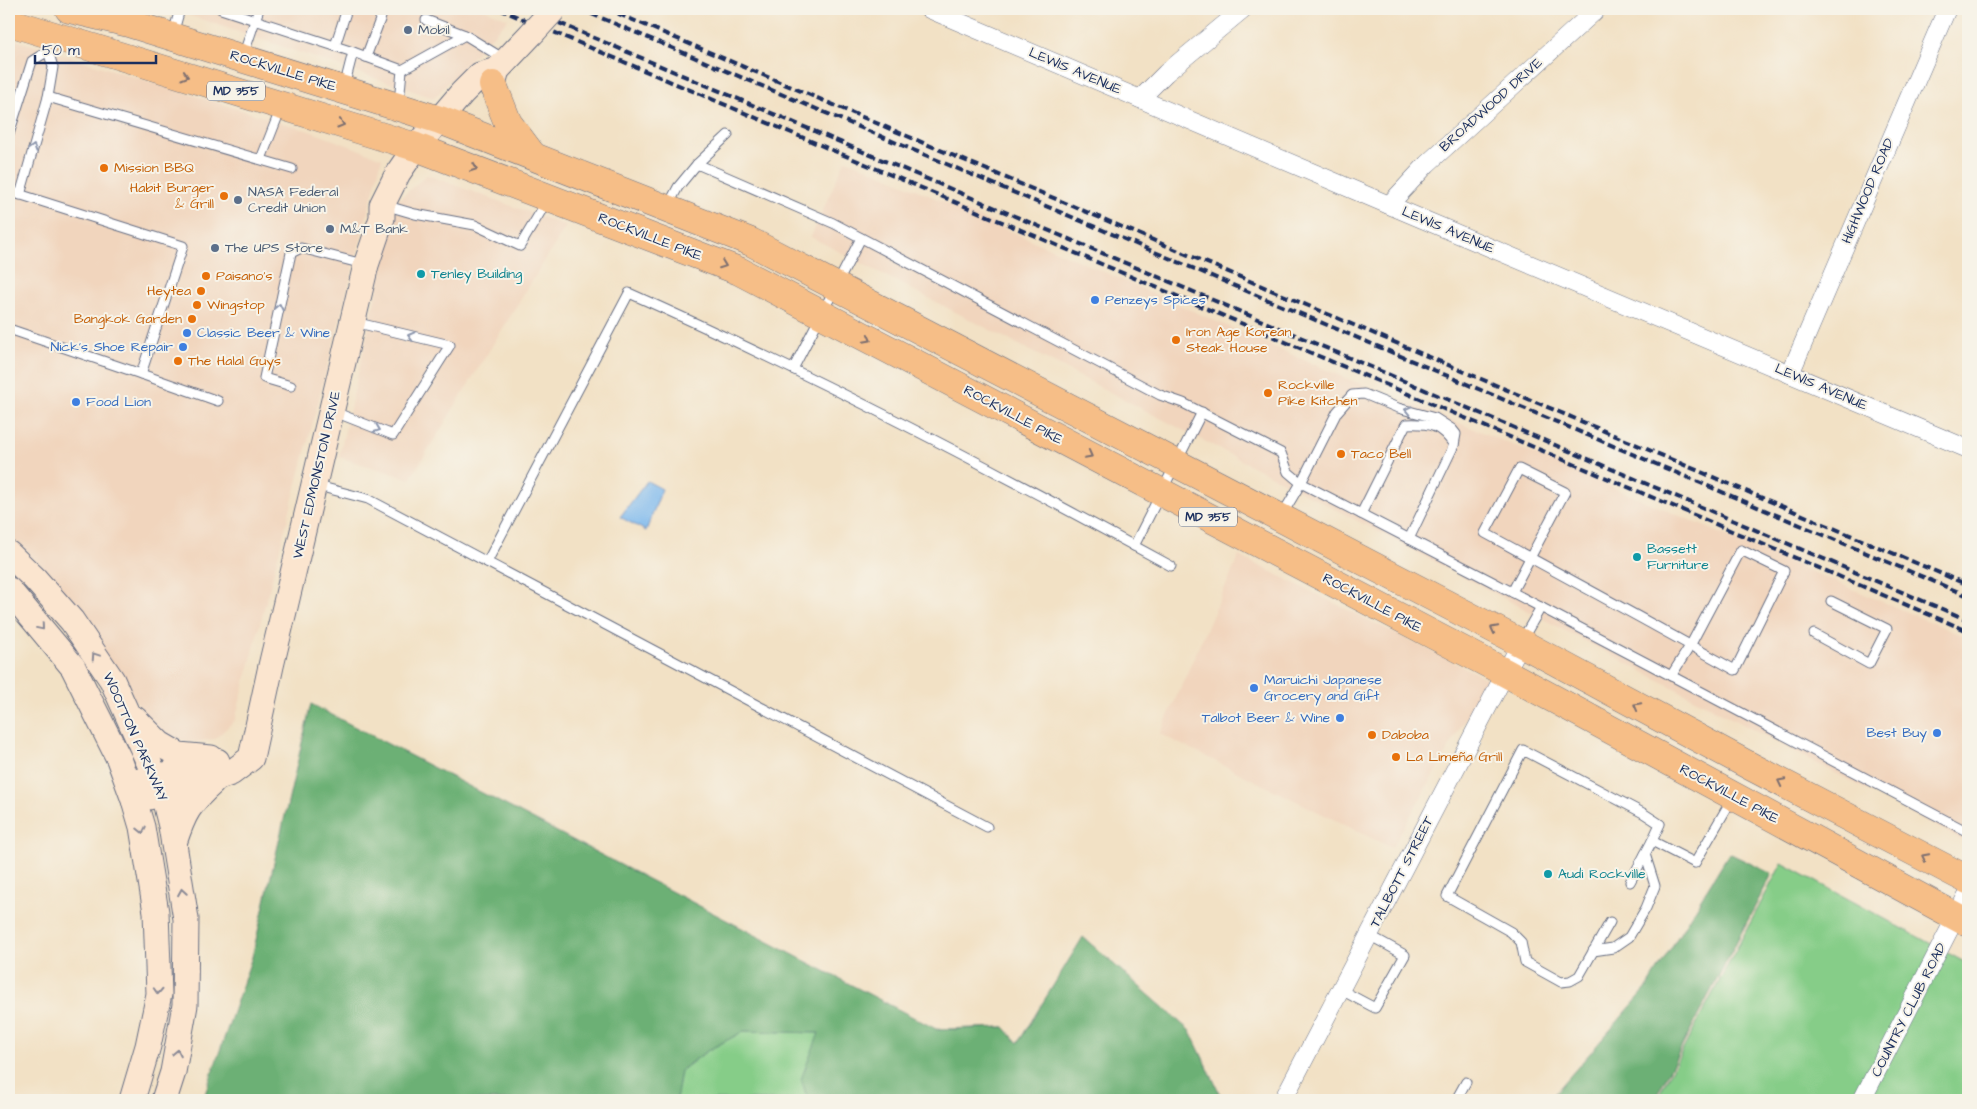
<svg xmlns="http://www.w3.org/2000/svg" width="1977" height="1109" font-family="'Architects Daughter',sans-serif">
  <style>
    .built { fill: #f1d5bd }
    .green { fill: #86cd88; stroke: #507e73 }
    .forest { fill: #6cb074; stroke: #447069 }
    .water { fill: #7bb8ee; stroke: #4b74a6 }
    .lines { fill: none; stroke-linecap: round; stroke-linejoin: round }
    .lane-casing { stroke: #666d82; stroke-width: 11 }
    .street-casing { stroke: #666d82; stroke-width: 19 }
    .secondary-casing { stroke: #666d82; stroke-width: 27 }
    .primary-casing { stroke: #666d82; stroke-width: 29 }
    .lane { stroke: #fff; stroke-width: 9 }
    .street { stroke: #fff; stroke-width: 18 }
    .secondary { stroke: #fbe5cf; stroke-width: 25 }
    .primary { stroke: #f6be87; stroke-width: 28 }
    .rail { stroke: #1b2f5e; stroke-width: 4; stroke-dasharray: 8 4; stroke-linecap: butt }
    .secondary-bridge-casing { stroke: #666d82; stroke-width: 27; stroke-linecap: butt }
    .secondary-bridge { stroke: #fbe5cf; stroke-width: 25 }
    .oneway { stroke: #7e6f70 }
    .oneway2 { stroke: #8d97ae }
    .oneway3 { stroke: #8b8a96 }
    .service-dot { fill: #5c6f8a; stroke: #f7f3e8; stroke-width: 2 }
    .food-dot { fill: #e8710a; stroke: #f7f3e8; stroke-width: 2 }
    .culture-dot { fill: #0f9aa8; stroke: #f7f3e8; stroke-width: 2 }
    .shop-dot { fill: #3f7fe0; stroke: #f7f3e8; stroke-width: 2 }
    .labels { text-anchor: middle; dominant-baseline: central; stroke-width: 4; stroke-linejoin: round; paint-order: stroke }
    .shield { fill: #f7f3e8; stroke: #5d6a87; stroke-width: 1 }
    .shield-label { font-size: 12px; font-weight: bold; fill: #1b2f5e }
    .service-label { font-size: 14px; fill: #4e5e75; stroke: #f7f3e8; text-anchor: start }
    .street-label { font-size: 14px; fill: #1b2f5e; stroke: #f7f3e8 }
    .food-label { font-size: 14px; fill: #c56008; stroke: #f7f3e8; text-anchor: start }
    .culture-label { font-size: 14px; fill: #0d838f; stroke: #f7f3e8; text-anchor: start }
    .shop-label { font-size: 14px; fill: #366cbe; stroke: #f7f3e8; text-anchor: start }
  </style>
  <rect width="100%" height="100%" fill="#f7f3e8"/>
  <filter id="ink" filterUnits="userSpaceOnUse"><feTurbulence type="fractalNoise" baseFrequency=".02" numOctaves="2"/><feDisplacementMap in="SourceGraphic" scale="10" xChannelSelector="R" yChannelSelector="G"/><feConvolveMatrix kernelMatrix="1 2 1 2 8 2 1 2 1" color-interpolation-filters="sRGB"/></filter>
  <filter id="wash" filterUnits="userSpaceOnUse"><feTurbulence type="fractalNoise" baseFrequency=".0096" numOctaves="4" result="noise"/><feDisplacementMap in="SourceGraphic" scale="20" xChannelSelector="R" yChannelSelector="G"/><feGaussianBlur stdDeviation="1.12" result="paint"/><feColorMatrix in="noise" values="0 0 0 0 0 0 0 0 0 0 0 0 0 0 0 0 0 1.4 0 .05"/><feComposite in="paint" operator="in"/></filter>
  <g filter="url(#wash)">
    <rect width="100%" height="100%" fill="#f2e1c5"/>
    <g class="built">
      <path d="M171,9H484L508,19L434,98Z"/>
      <path d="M9,38L312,132L382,158L235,720L215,739L196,742L176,740L162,732L149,721L47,576L9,544Z"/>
      <path d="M845,160L865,167L1345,378L1477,430L1968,638V843L1312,497L811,237Z"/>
      <path d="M427,175L566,226L410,479L339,457L398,200Z"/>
      <path d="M1239,556L1488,679L1392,848L1160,734Z"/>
    </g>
    <g class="green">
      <path d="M1782,863L1968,964V1100H1656Z"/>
      <path d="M1004,1027L1037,1100H676L681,1071L707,1051L744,1031L819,1033Z"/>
    </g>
    <g class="forest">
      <path d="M311,704L938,1030L1004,1027L1018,1043L1083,937L1190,1031L1223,1100H808L801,1079L819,1033L744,1031L707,1051L681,1070L676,1100H203L252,957Z"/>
      <path d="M1729,853L1772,874L1654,1100H1549L1646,989Z"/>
    </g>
    <path class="water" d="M647,481L662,489L646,531L620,517Z"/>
  </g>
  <g filter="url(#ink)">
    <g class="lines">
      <g class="lane-casing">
        <g id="lane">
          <path d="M221,9L353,52L344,87"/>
          <path d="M426,20L465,35L504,59"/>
          <path d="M173,34L180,9"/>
          <path d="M335,46L347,9"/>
          <path d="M353,52L402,70L399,103"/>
          <path d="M243,56L259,9"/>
          <path d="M366,57L381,17"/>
          <path d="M402,70L465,35"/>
          <path d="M48,97L292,169"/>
          <path d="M9,134L32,61L48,51L50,48"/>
          <path d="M261,159L281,108"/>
          <path d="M697,164L728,135"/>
          <path d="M9,191L183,246L141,374L218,401"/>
          <path d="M20,195L48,97L53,67L48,51"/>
          <path d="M668,206L678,187L697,164L833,223L1160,395L1183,403L1281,453L1288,472L1301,483L1337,412L1352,395L1364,394L1398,408L1435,418L1452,429L1456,434L1454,445"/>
          <path d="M391,207L415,214L475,225L520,246L541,211L544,198"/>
          <path d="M9,329L141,374"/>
          <path d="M793,369L861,238"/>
          <path d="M291,386L264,378L291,253L301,248L363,264"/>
          <path d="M332,411L393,435L450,345L354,322"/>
          <path d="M314,485L368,499L987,827"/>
          <path d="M1361,514L1406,424C1431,423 1440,425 1454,445L1409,539"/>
          <path d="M1282,515L1301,483L1489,580L1968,832"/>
          <path d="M1134,546L1202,412"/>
          <path d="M487,562L629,293C814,375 993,469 1171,566"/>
          <path d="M1512,592L1565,492L1519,469L1485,533C1568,578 1652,624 1735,670L1784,571L1741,550L1690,646L1671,676"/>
          <path d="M1814,634L1869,664L1887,629L1831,601"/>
          <path d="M1522,640L1541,607"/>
          <path d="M1630,882L1652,841L1695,863L1732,799"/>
          <path d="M1610,922L1579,976L1570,981L1561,982L1525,962L1521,942L1511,932L1447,896L1523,750L1643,813L1660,824L1652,841"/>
          <path d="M1593,951L1613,948L1629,937L1646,908L1655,886L1645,854"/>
          <path d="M1341,990L1375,1008L1405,955L1369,935"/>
          <path d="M1456,1100L1466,1082"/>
        </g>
      </g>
      <g class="street-casing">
        <g id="street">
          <path d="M929,9L1389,205L1968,449"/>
          <path d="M1140,99L1166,73L1243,9"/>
          <path d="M1389,205L1427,164L1597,9"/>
          <path d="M1790,374L1947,9"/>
          <path d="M1283,1100L1521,643"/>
          <path d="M1862,1100L1968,893"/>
        </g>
      </g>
      <g class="secondary-casing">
        <g id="secondary">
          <path d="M492,87L497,70L533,32"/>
          <path d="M9,554L35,579L72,621L112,680L163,794L171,826L186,919L185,1005L173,1072L164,1100"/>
          <path d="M9,590L73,667L119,759L134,800L142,827L156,912L159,994L148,1046L132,1100"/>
          <path d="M135,719L160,744L179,755L211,758"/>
          <path d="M140,781L194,768L217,761"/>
          <path d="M134,800L182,790L231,773L251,758L271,666L366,265L382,218V205L398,173L416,147L462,93L480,75L497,70"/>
          <path d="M174,843C184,812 189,804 213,782"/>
        </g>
      </g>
      <g class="primary-casing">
        <g id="primary">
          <path d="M69,9L128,23L440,120L751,242L1521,643L1750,766L1968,880"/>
          <path d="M9,22L416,147L739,271L1506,673L1968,923"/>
          <path d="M493,85L508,123L532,155"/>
        </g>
      </g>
      <use href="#lane" class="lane"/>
      <use href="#street" class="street"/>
      <use href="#secondary" class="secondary"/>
      <use href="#primary" class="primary"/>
      <g class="rail">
        <path d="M499,9L1968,631"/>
        <path d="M526,9L1968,620"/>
        <path d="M580,9L1968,596"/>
        <path d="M607,9L1968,585"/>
      </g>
      <g class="secondary-bridge-casing">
        <path id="secondary-bridge" d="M533,32L554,9"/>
      </g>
      <use href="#secondary-bridge" class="secondary-bridge"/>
    </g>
    <defs><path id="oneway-chevron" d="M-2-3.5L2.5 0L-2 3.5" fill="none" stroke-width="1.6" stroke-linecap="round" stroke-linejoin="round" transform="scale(1.25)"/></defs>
    <g class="oneway">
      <use href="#oneway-chevron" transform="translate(185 76) rotate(17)"/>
      <use href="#oneway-chevron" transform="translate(341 124) rotate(17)"/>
      <use href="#oneway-chevron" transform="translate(474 168) rotate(21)"/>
      <use href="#oneway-chevron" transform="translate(723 265) rotate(21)"/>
      <use href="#oneway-chevron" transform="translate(868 339) rotate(28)"/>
      <use href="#oneway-chevron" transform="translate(1089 455) rotate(28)"/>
      <use href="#oneway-chevron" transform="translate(1494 629) rotate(-153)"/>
      <use href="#oneway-chevron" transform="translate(1637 706) rotate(-152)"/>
      <use href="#oneway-chevron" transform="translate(1781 782) rotate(-153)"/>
      <use href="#oneway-chevron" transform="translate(1925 857) rotate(-153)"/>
    </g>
    <g class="oneway2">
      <use href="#oneway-chevron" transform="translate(33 148) rotate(-74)"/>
      <use href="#oneway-chevron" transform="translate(279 307) rotate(-78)"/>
      <use href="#oneway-chevron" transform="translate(411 336) rotate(-166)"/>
      <use href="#oneway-chevron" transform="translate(1408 410) rotate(-167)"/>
      <use href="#oneway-chevron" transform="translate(377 429) rotate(21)"/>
    </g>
    <g class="oneway3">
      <use href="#oneway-chevron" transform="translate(41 627) rotate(50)"/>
      <use href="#oneway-chevron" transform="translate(95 656) rotate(-124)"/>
      <use href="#oneway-chevron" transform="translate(142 830) rotate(77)"/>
      <use href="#oneway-chevron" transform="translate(182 892) rotate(-99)"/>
      <use href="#oneway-chevron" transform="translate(158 991) rotate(93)"/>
      <use href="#oneway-chevron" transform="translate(177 1053) rotate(-79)"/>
    </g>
  </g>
  <g class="service-dot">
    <circle cx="408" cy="30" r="5"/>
    <circle cx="238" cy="200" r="5"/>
    <circle cx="330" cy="229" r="5"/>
    <circle cx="215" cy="248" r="5"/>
  </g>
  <g class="food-dot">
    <circle cx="104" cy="168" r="5"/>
    <circle cx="224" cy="196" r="5"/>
    <circle cx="206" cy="276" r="5"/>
    <circle cx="201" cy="291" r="5"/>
    <circle cx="197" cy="305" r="5"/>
    <circle cx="192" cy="319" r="5"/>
    <circle cx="1176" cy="340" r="5"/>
    <circle cx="178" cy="361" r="5"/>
    <circle cx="1268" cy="393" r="5"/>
    <circle cx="1341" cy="454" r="5"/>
    <circle cx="1372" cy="735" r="5"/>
    <circle cx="1396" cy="757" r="5"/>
  </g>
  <g class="culture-dot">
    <circle cx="421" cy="274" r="5"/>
    <circle cx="1637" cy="557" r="5"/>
    <circle cx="1548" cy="874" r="5"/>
  </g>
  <g class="shop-dot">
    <circle cx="1095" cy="300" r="5"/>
    <circle cx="187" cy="333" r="5"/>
    <circle cx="183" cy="347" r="5"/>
    <circle cx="76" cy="402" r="5"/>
    <circle cx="1254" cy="688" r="5"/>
    <circle cx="1340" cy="718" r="5"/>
    <circle cx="1937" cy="733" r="5"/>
  </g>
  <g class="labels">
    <g class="shield">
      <rect x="207" y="81.5" width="58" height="19" rx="4"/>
      <rect x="1179" y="507.5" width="58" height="19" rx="4"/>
    </g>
    <g class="shield-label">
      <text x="236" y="91">MD 355</text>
      <text x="1208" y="517">MD 355</text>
    </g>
    <g class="service-label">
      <text x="418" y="30">Mobil</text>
      <text x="248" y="192">NASA Federal<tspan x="248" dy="16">Credit Union</tspan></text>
      <text x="340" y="229">M&amp;T Bank</text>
      <text x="225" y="248">The UPS Store</text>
    </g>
    <g class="street-label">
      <text transform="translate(283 71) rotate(17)">ROCKVILLE PIKE</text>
      <text transform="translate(1075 71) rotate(23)">LEWIS AVENUE</text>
      <text transform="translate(1491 105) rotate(-42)">BROADWOOD DRIVE</text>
      <text transform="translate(1868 191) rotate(-67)">HIGHWOOD ROAD</text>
      <text transform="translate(1448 230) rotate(23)">LEWIS AVENUE</text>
      <text transform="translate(650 237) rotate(21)">ROCKVILLE PIKE</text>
      <text transform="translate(1821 387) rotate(23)">LEWIS AVENUE</text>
      <text transform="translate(1013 415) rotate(28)">ROCKVILLE PIKE</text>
      <text transform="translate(317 475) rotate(-77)">WEST EDMONSTON DRIVE</text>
      <text transform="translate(1372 603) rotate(28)">ROCKVILLE PIKE</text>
      <text transform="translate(135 737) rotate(66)">WOOTTON PARKWAY</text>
      <text transform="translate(1729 794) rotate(28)">ROCKVILLE PIKE</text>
      <text transform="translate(1402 872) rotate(-63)">TALBOTT STREET</text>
      <text transform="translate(1909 1010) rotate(-63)">COUNTRY CLUB ROAD</text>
    </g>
    <g class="food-label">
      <text x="114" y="168">Mission BBQ</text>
      <text x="214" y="188" text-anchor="end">Habit Burger<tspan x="214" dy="16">&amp; Grill</tspan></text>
      <text x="216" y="276">Paisano's</text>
      <text x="191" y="291" text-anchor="end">Heytea</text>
      <text x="207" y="305">Wingstop</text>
      <text x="182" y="319" text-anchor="end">Bangkok Garden</text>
      <text x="1186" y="332">Iron Age Korean<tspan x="1186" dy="16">Steak House</tspan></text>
      <text x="188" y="361">The Halal Guys</text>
      <text x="1278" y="385">Rockville<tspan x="1278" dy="16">Pike Kitchen</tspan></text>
      <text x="1351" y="454">Taco Bell</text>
      <text x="1382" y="735">Daboba</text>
      <text x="1406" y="757">La Limeña Grill</text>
    </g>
    <g class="culture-label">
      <text x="431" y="274">Tenley Building</text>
      <text x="1647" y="549">Bassett<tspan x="1647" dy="16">Furniture</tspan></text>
      <text x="1558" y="874">Audi Rockville</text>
    </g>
    <g class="shop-label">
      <text x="1105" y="300">Penzeys Spices</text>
      <text x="197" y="333">Classic Beer &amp; Wine</text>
      <text x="173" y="347" text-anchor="end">Nick's Shoe Repair</text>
      <text x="86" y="402">Food Lion</text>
      <text x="1264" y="680">Maruichi Japanese<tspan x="1264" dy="16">Grocery and Gift</tspan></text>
      <text x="1330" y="718" text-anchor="end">Talbot Beer &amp; Wine</text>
      <text x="1927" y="733" text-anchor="end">Best Buy</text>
    </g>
  </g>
  <rect width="1977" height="1109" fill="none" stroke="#f7f3e8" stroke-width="30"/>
  <path d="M35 55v8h121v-8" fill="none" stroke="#1b2f5e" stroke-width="2.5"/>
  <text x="42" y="55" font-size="15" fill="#1b2f5e" stroke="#f7f3e8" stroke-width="4" paint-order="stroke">50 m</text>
</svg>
